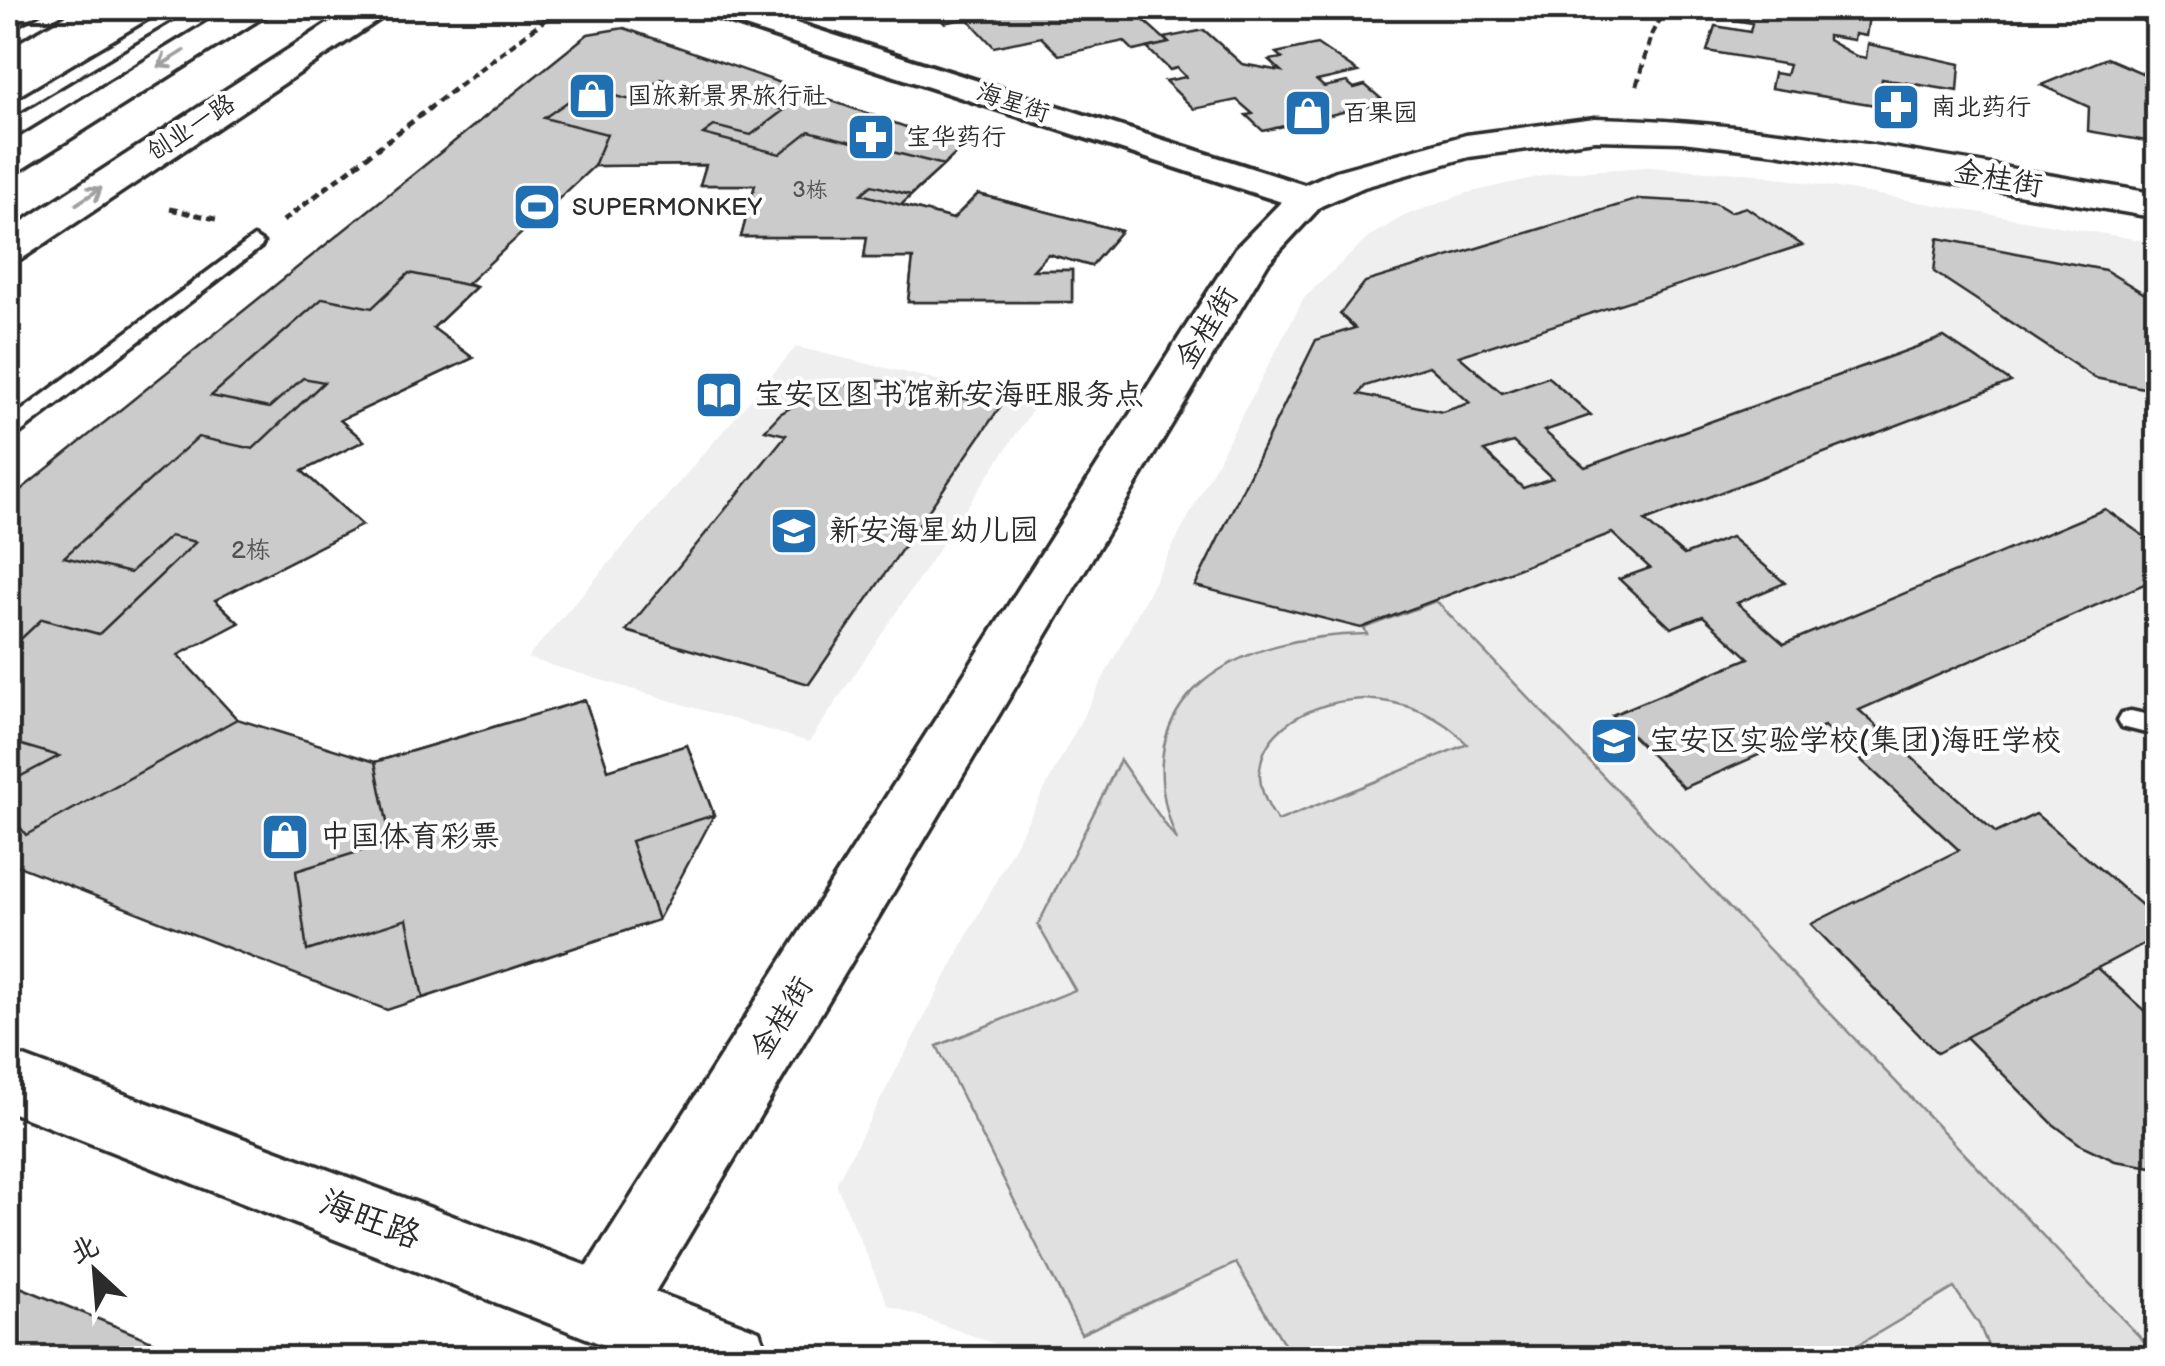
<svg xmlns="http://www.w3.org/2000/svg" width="2165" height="1366" font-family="'Balsamiq Sans','LXGW WenKai TC',sans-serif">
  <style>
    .built { fill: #efefef }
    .green { fill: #e0e0e0; stroke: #868686; stroke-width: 2.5; fill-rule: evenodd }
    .building { fill: #cbcbcb; stroke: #2b2b2b; stroke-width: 2.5; fill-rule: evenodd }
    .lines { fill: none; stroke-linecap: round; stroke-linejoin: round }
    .service-casing { stroke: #2b2b2b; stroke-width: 7 }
    .minor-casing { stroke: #2b2b2b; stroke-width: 8 }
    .tertiary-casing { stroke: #2b2b2b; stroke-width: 7 }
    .primary-casing { stroke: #2b2b2b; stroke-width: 7 }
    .path { stroke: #2b2b2b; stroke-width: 5; stroke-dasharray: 8 5; stroke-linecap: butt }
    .service { fill: #fff; fill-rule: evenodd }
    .minor { fill: #fff; fill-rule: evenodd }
    .tertiary { fill: #fff; fill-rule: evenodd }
    .primary { fill: #fff; fill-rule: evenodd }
    .oneway { stroke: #a0a0a0 }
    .labels { text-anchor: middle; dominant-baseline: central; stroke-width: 8; stroke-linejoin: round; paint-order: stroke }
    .far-number-label { font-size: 22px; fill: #535353 }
    .far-poi-label { font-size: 25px; fill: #2b2b2b; stroke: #fff; text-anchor: start }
    .far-street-label { font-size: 25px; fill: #2b2b2b; stroke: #fff }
    .number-label { font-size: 25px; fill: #535353 }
    .street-label { font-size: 30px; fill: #2b2b2b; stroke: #fff }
    .poi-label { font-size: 30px; fill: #2b2b2b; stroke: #fff; text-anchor: start }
    .near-street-label { font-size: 35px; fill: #2b2b2b; stroke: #fff }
  </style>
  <rect width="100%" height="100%" fill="#fff"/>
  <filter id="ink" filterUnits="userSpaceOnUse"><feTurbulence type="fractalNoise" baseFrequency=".01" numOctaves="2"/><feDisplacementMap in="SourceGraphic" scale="20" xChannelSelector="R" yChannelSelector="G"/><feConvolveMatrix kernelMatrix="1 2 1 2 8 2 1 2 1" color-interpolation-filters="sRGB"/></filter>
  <g filter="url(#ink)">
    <g class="built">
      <path d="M1647,167L1757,174L2157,243V1358H1034L888,1305L836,1184L1304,298L1370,236L1404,216L1467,193L1555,173Z"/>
      <path d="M796,347L1037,403L809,742L527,658Z"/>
    </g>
    <path class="green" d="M1436,601L2157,1355V1358H1993L1979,1324L1954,1288L1836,1358H1305L1290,1354L1236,1263L1081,1334L937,1046L1075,990L1038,925L1120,760L1177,841C1118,694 1239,635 1367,634L1364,628ZM1364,699C1403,701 1440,714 1467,744L1278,821C1226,750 1296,701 1364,699Z"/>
    <g class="building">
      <path d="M930,8H1130L1169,43L1134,51L1124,41L1059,55L1041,37L994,47L967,18L944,23Z"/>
      <path d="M1724,8H1810L1869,17L1866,36L1855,34L1854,40L1828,36V40L1856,56L1866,58L1868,44L1960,64L1958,91L1882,79L1881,85L1903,89L1900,109L1771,88L1774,73L1786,75L1789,65L1707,51L1715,26L1750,32L1752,23L1721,18Z"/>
      <path d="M624,28L963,147L901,205L953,219L978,194L1121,231L1091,266L1048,254L1033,270H1072V302H908L913,258H864L867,237H741L755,185H700L706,165L594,166L467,284L476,287L433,328L473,358L340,420L364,441L302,471L362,525L215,600L239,623L178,655L237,719L375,762L585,700L608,770L687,745L714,815L658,920L387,1010L8,862V500L588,34Z"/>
      <path d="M1204,30L1242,64L1281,71L1269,60L1282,58L1276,53L1317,44L1358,72L1317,81L1324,87L1347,82L1354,88L1365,85L1385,102L1263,131L1246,115L1253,114L1237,100L1194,109L1165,81L1186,77L1177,68L1170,70L1147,48L1169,43L1164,38Z"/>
      <path d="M2107,58L2156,79L2146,83L2156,88L2158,94V143L2088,131L2089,107L2041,85Z"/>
      <path d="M661,79L784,110L751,135L714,126L703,134L780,154L809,131L944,165L911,195L872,185L861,194L953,219L978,194L1121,231L1091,266L1048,254L1033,270H1072V302H908L913,258H864L867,237H741L755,185H700L706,165L594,166L607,134L544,118L586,89L631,100Z"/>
      <path d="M1639,199L1715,203L1730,212L1746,207L1802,245L1459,356L1502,393L1548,377L1591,415L1544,431L1585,467L1944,337L2011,382L1645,521L1684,555L1731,537L1785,583L1737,603L1784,644L2105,509L2158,546V578L1859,710L1996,833L2036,814L2158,919V936L1937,1053L1811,924L1959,850L1824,726L1684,788L1612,715L1749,658L1703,616L1671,628L1619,579L1650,568L1612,533L1361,628L1195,586L1316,340L1355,328L1340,314L1365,282ZM1429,366L1470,403L1442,412L1359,394L1365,386ZM1513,442L1552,478L1523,488L1484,451Z"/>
      <path d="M1938,238L2105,270L2158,302V391L2095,378L1934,272Z"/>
      <path d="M409,273L476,287L433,328L473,358L340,420L364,441L302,471L362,525L215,600L239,623L178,655L237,719L26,835L8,811V783L59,756L8,741V651L42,619L99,634L196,542L170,536L130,573L64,557L198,437L253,449L324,382L303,378L269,408L211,396L323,298L372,308Z"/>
      <path d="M868,380L894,382L1000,407L809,684L626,631L786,435L765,430L780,414L820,390Z"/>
      <path d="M585,700L608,770L687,745L714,815L631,841L658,920L423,998L407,919L307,951L296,871L391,842L375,762Z"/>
      <path d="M2097,968L2158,1023V1168L2115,1161L2081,1145L2053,1124L1966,1037Z"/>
      <path d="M8,1282L193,1358H8Z"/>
    </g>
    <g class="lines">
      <g class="service-casing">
        <g id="service">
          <path d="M54,8H72L8,45V34Z"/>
          <path d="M173,8H191L8,118V106Z"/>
          <path d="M254,237L263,243L261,247L16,436L8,437V421Z"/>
          <path d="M2131,711L2158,717V736L2122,727L2118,720L2122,713Z"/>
        </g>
      </g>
      <g class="minor-casing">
        <path id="minor" d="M704,8H749L1320,190L1325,198L1320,206L1307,209L1294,206L708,15Z"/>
      </g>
      <g class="tertiary-casing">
        <path id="tertiary" d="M1595,118C1784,122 1971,163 2158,194V218L1776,153L1682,142L1595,140L1469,157L1364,187L1321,206L1268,263L655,1292L759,1331L770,1358H637L8,1111V1051L587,1266L1236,248L1293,190L1336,171L1466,135Z"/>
      </g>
      <g class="primary-casing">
        <g id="primary">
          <path d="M231,8H271L266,15L22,169L8,172V145Z"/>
          <path d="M352,8H391L386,15L23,258L8,261V231Z"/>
        </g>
      </g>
      <g class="path">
        <path d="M1604,8L1658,16"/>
        <path d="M1868,8L1898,11L1976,8"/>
        <path d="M1637,85L1652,34L1666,8"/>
        <path d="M170,209L220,220"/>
        <path d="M283,221L560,8"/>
      </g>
      <use href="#service" class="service"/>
      <use href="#minor" class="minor"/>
      <use href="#tertiary" class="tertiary"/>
      <use href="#primary" class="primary"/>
    </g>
    <defs><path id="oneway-shaft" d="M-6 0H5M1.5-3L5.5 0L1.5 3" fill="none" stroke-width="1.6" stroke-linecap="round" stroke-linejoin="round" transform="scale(2.5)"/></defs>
    <g class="oneway">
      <use href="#oneway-shaft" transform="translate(171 59) rotate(148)"/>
      <use href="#oneway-shaft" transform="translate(89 196) rotate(-33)"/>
    </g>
  </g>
  <defs>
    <g id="shop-square" transform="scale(2.5)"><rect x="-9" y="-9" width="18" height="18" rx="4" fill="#1f6fb2" stroke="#fff"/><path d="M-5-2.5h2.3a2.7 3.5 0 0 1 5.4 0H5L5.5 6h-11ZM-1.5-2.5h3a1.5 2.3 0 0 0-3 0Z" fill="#fff"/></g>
    <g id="pharmacy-square" transform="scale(2.5)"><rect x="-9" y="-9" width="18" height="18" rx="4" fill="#1f6fb2" stroke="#fff"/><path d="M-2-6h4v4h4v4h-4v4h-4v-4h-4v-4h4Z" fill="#fff"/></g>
    <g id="stadium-square" transform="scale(2.5)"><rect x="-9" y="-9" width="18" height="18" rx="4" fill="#1f6fb2" stroke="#fff"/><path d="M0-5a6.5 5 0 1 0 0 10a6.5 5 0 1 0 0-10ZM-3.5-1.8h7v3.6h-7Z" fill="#fff"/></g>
    <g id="library-square" transform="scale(2.5)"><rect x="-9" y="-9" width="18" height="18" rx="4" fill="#1f6fb2" stroke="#fff"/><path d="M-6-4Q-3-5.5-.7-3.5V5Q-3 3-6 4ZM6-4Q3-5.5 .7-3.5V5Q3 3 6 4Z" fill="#fff"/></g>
    <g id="school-square" transform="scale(2.5)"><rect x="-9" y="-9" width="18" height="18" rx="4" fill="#1f6fb2" stroke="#fff"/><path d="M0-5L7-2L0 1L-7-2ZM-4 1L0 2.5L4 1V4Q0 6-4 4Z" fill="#fff"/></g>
  </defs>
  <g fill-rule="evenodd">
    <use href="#shop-square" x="592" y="96"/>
    <use href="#pharmacy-square" x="1896" y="107"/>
    <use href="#shop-square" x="1308" y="113"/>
    <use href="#pharmacy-square" x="871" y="137"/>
    <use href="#stadium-square" x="537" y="207"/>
    <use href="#library-square" x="719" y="395"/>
    <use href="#school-square" x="794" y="531"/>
    <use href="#school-square" x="1614" y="741"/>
    <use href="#shop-square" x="285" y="837"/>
  </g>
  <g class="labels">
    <g class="far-number-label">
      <text x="810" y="190">3栋</text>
    </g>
    <g class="far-poi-label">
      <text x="627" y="96">国旅新景界旅行社</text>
      <text x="1931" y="107">南北药行</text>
      <text x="1343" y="113">百果园</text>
      <text x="906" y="137">宝华药行</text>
      <text x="572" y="207">SUPERMONKEY</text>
    </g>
    <g class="far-street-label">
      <text transform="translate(1013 103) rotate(18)">海星街</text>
      <text transform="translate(191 128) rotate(-33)">创业一路</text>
    </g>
    <g class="number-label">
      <text x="251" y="550">2栋</text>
    </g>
    <g class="street-label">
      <text transform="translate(1998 179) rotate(10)">金桂街</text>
      <text transform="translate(1207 328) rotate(-58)">金桂街</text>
      <text transform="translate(782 1018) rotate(-58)">金桂街</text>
    </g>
    <g class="poi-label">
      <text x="754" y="395">宝安区图书馆新安海旺服务点</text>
      <text x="829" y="531">新安海星幼儿园</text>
      <text x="1649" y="741">宝安区实验学校(集团)海旺学校</text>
      <text x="320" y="837">中国体育彩票</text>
    </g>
    <g class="near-street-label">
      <text transform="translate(370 1220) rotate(21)">海旺路</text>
    </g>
  </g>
  <rect width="2165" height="1366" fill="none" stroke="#fff" stroke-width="40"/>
  <rect x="20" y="20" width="2125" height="1326" fill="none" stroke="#2b2b2b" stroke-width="4" filter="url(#ink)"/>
  <g transform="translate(95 1271) rotate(334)" stroke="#ffffff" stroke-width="8" paint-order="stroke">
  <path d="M0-8L18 38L0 25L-18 38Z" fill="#2b2b2b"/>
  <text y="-15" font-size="28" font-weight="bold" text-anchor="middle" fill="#2b2b2b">北</text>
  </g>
</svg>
